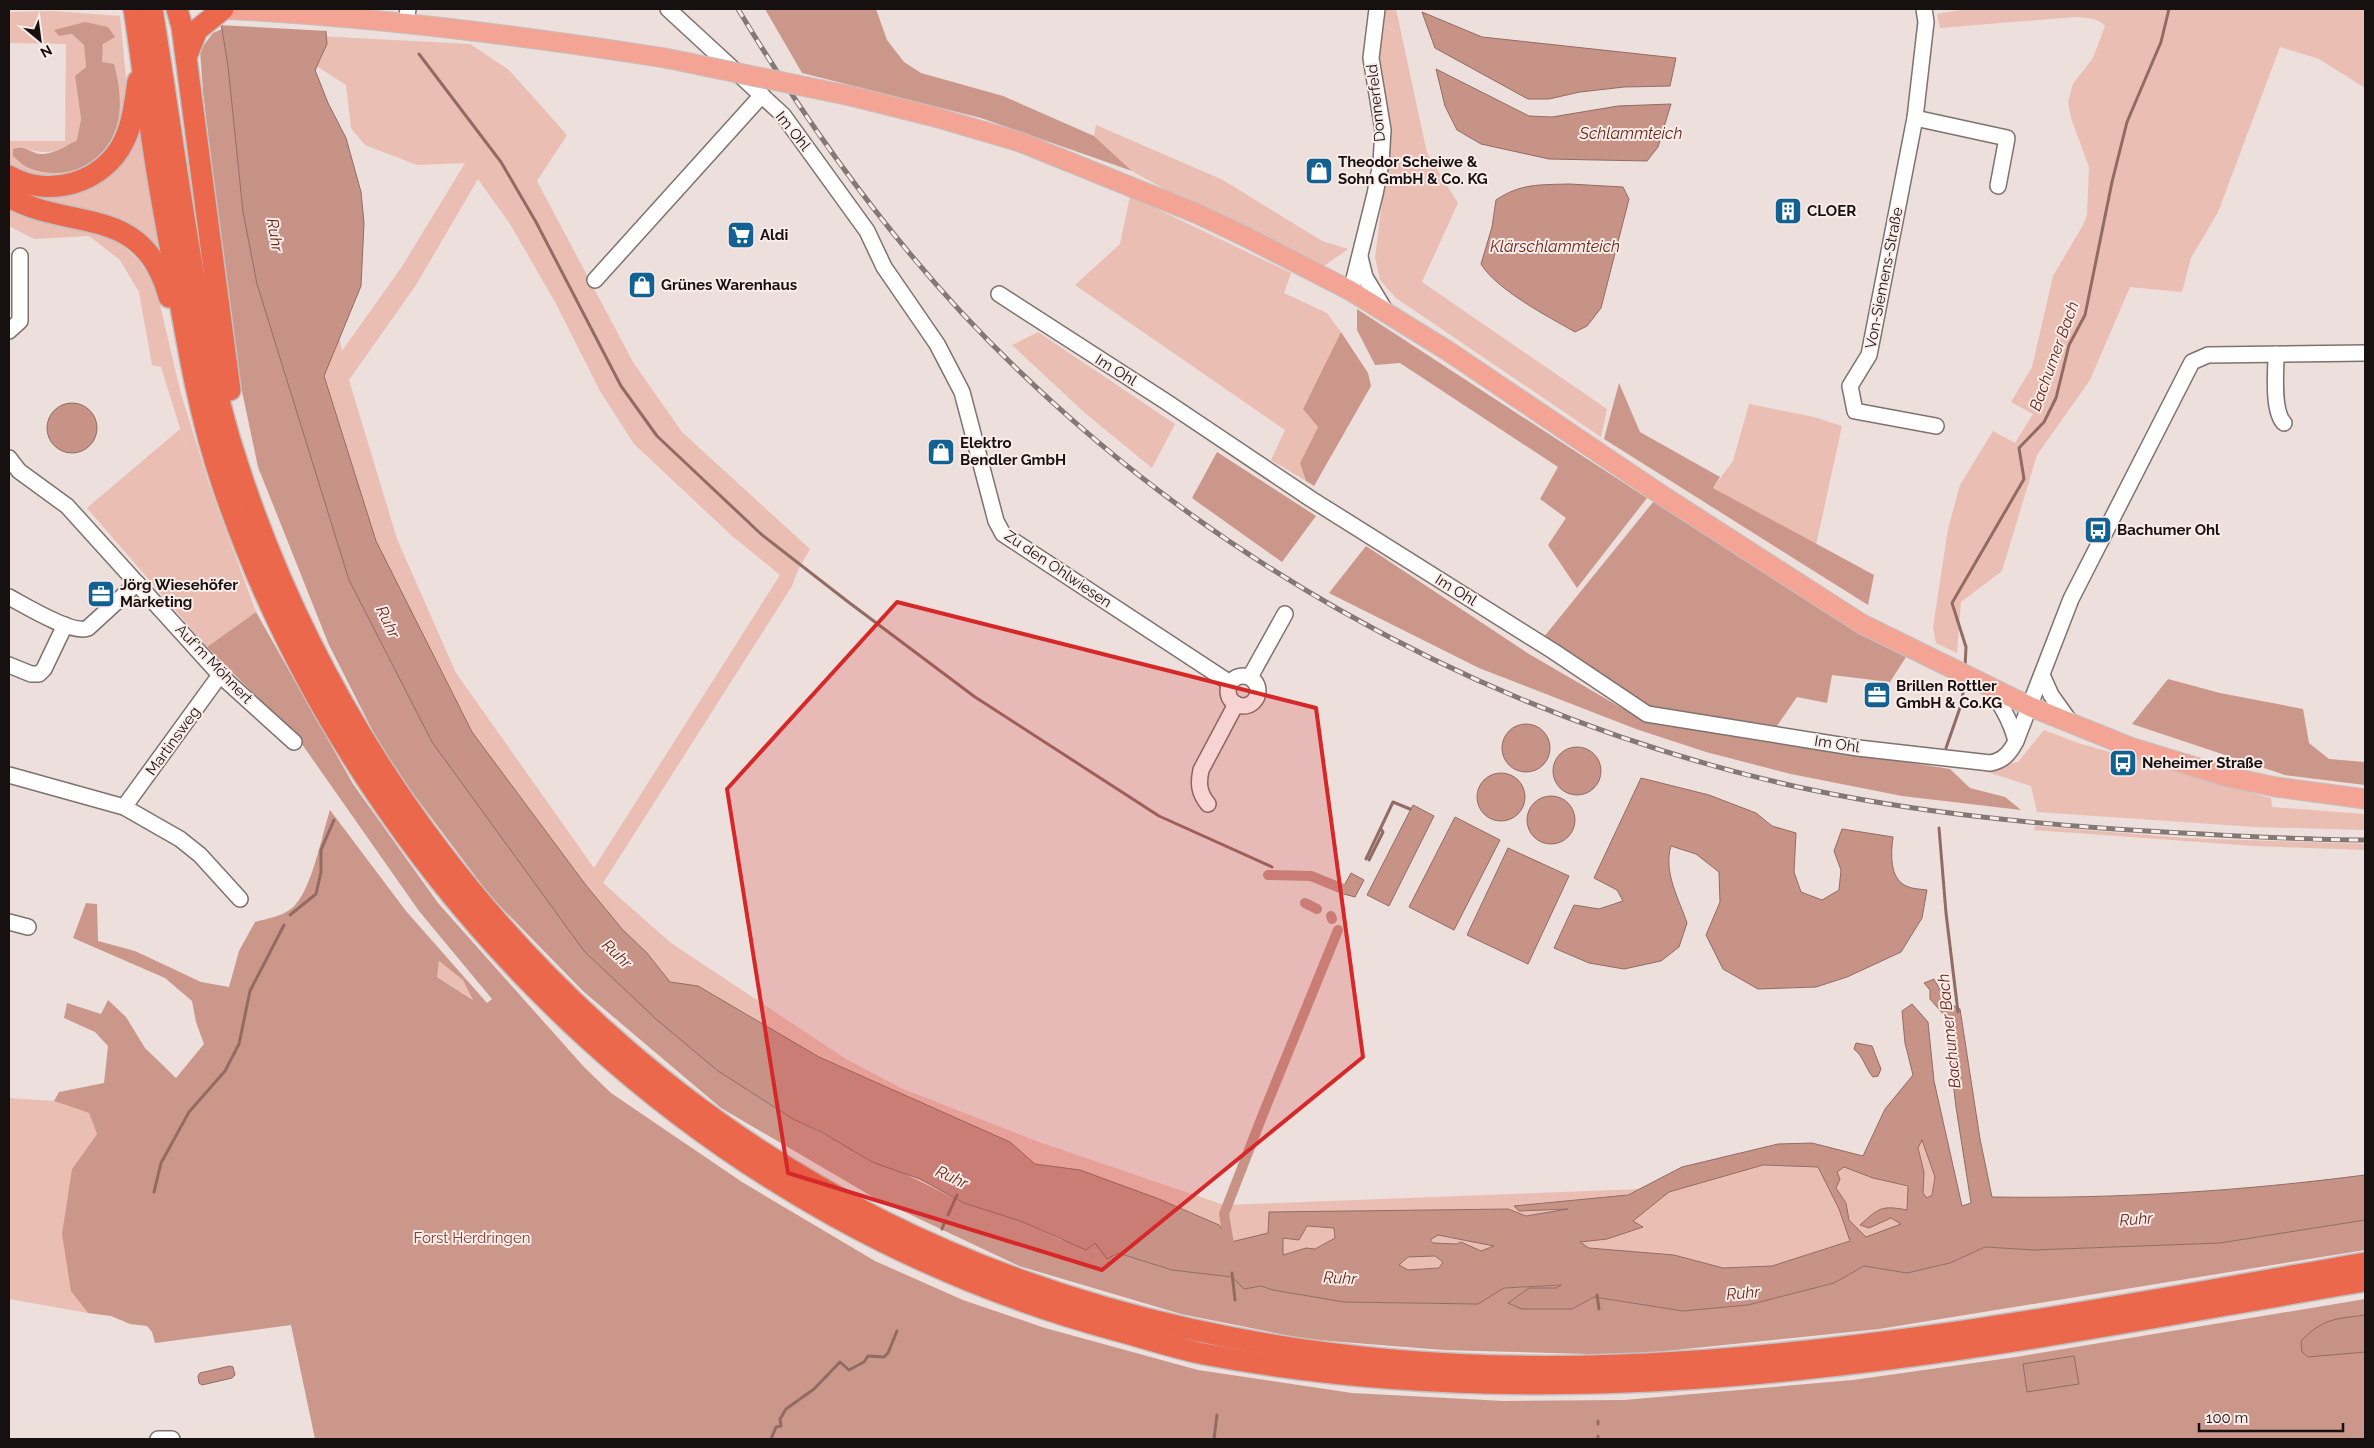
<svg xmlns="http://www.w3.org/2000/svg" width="2374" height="1448" font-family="Raleway,sans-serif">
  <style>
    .green { fill: #eabeb3; fill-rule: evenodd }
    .forest { fill: #cb978b; fill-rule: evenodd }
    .water { fill: #c79387; stroke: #926c63; fill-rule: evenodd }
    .pier { fill: #ecdfdc }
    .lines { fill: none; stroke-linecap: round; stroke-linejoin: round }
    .stream { stroke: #926c63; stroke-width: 3 }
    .canal { stroke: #c79387; stroke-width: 10 }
    .river { stroke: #c79387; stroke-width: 18 }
    .minor-casing { stroke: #7e726f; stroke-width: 18 }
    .major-casing { stroke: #c2c1c1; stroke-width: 21 }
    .highway-casing { stroke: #c2c1c1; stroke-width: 24 }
    .minor { stroke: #fff; stroke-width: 15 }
    .major { stroke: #f4a494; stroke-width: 19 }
    .highway { stroke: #ec684c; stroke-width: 21 }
    .rail-casing { stroke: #827977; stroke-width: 5 }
    .rail { stroke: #faece9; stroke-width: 3; stroke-dasharray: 9; stroke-linecap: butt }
    .major-bridge-casing { stroke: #c2c1c1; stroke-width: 21; stroke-linecap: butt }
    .major-bridge { stroke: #f4a494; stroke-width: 19 }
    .marked { fill: #d62828; fill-opacity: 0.2; stroke: #d62828; stroke-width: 4; stroke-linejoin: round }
    .labels { text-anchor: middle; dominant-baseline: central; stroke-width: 4; stroke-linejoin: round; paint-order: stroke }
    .street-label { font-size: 15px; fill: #161110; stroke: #faece9 }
    .poi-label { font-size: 15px; font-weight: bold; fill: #161110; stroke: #faece9; text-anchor: start }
    .park-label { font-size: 15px; fill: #7f3d2e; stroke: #faece9 }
    .water-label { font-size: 16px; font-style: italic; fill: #672719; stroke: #faece9 }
  </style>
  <rect width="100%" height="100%" fill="#ecdfdc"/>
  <g class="green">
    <path d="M1385,9H1396L1427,153L1458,203L1422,282L1607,409L1601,437L1396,298L1380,280L1375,257L1391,133L1378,62Z"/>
    <path d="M1966,9H2365V88L2319,59L2280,47L2218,212L2191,258L2182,292L2130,287L2090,380L2037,455L2002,571L1961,602L1957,653L1936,643L1933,627L1948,529L1960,485L1993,431L2015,443L2033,414L2011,402L2032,367L2053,276L2083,225L2087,215L2089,167L2071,118L2068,102L2073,84L2093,58L2105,26C2098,17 2085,18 2074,17L1940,28L1937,14Z"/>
    <path d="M53,11L120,16L127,88L126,113L117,140L99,161L80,173L32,180L9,167V141H65L66,44L9,43V12ZM108,27L74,171L22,146C46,157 55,152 77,140L81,119L75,76L86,67L84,45L72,34L59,36Z"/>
    <path d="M259,33L470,44L509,70L567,135L537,181L633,362L682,432L810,549L798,570L792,586L603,883L671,943L846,1059L903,1089L1039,1142L1224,1205L1640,1189L1620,1197L1515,1207L1519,1211L1575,1208L1526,1216L1508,1209L1269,1212L1268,1233L1231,1242L1219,1225L1159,1199L1080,1170L1035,1164L1010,1142L819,1057L698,986L670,982L647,953L622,929L585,884L441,690L388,589L330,409L301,266ZM318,67L346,85L351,128L365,145L417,165L465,163L403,265L342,351L324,264L305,91ZM478,179L510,224L555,302L600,391L634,444L731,535L780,575L594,868L456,673L397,539L349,380L416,285Z"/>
    <path d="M140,118L160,261L41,204L17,188L65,191Z"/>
    <path d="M1096,125L1223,180L1322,241L1348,249L1324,266L1168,191L1132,171L1094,136Z"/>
    <path d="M1130,196L1291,273L1284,293L1327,313L1341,332L1303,409L1318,427L1300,463L1306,481L1271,460L1285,430L1075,285L1120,244Z"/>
    <path d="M9,211L40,221L79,228L116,240L137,259L155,284L181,394L210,487L256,612L207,647L87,508L180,429L189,457L161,367L152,365L139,292L120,260L89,236L34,239L9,226Z"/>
    <path d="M1038,332L1175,424L1152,468L1085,413L1012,345Z"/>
    <path d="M1749,404L1814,417L1842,426L1816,545L1713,488L1733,461Z"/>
    <path d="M2044,730L2078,743L2271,798L2272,807L2365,814V830L2255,827L2037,812L2031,786L1978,769L2018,762Z"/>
    <path d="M2035,826L2187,838L2365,844V850L2254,846L2034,830Z"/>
    <path d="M439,961L464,980L474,1000L436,976Z"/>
    <path d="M9,1098L54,1101L89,1113L97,1134L72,1169L71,1291L88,1313L9,1299Z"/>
    <path d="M1922,1139L1935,1177L1932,1195L1927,1199L1923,1193L1924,1172L1918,1148Z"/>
    <path d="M1763,1165L1818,1167L1839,1209L1850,1241L1772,1266L1723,1268L1674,1255L1589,1248L1579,1242L1607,1239L1642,1226L1633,1221L1669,1192Z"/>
    <path d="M1844,1167L1873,1178L1908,1187L1907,1210C1884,1206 1877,1207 1861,1225L1869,1228L1891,1218L1901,1224L1866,1237L1849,1220L1846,1203L1836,1188L1840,1179L1837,1172Z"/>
    <path d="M1307,1226L1334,1228L1335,1238L1315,1249L1306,1248L1283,1255V1238Z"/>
    <path d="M1438,1235L1496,1246L1481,1251L1461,1242L1458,1244L1433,1243L1430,1240Z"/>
    <path d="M1435,1256L1443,1262L1439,1268L1408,1270L1399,1265L1408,1257Z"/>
  </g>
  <g class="forest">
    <path d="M765,9H876L887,40L904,62L921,73L1003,96L1094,136L1132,171L981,118L802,73Z"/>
    <path d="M85,22L108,27L115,37L103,44L102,62L114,64C119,82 122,103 118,121C108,163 68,183 29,168C23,166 18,160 13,156V149C27,145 27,152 39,154C52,155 66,146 77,140L81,119L75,76L86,67L84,45L72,34L59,36L54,30Z"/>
    <path d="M222,29L228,66L243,212L257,284L349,580L432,742L584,951L718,1071L793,1119L964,1203L1023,1222L1061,1240L1095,1243L1118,1253L1172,1270L1232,1277L1244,1289L1261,1286L1273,1290L1344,1302L1478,1304L1504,1288L1563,1285L1556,1288H1529L1572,1309L1593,1297L1683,1311L1748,1305L1834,1283L1864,1266L1907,1273L1950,1263L1985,1247L2034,1250L2220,1243L2365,1220V1250L1879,1329L1626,1355L1443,1350L1305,1339L1181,1314L1019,1266L873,1197L721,1108L584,992L491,897L387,759L329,645L258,467L235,358L203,92L200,50L213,33Z"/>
    <path d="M1357,309L1647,498L1577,588L1548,545L1566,518L1540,499L1558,467L1400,363L1375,365L1357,330Z"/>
    <path d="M1341,332L1368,373L1371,386L1314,486L1306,481L1300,463L1318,427L1303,409Z"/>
    <path d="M1619,383L1640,432L1720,477L1713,488L1874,575L1868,605L1604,439Z"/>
    <path d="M1217,452L1316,516L1282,562L1192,498Z"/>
    <path d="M1654,501L1906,657L1890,682L1832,675L1827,703L1797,697L1777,726L1649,707L1543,638Z"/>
    <path d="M1366,546L1529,654L1639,718L1740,736L1950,769L1970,788L2005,797L2021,810L1902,796L1791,774L1706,752L1636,729L1479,668L1329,593Z"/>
    <path d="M256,612L353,784L438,903L584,1067L611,1093L742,1182L875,1261L963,1300L1045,1328L1198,1370L1352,1393L1504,1401L1624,1400L1853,1380L2016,1357L2365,1299V1439H315L291,1325L155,1343L152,1332L147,1326L130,1324L111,1316L88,1313L71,1291L62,1234L72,1169L97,1134L89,1113L54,1101L59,1092L104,1083L108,1046L95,1032L64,1018L67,1003L101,1014L108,1000L126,1017L145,1048L176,1078L204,1044L196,1022L192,1001L165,978L73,938L86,903L97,904L98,941L135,951L201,982L229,987L239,951L255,922C266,919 283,916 292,908C311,893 322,835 330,810L406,911L487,1003L492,999L419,911L297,737L207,647ZM439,961L463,980L473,1000L437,977Z"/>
    <path d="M2168,679L2220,693L2303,709L2309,743L2329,759L2365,762V785L2285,775L2132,724Z"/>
  </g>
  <g class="water">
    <path d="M216,9H324L327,44L315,70L328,103L346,138L361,192L364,223L361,286L324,376L376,541L472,732L585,884L622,929L647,953L670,982L698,986L819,1057L1010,1142L1035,1164L1080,1170L1159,1199L1219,1225L1231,1242L1268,1233L1269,1212L1508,1209L1526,1216L1568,1209L1519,1211L1514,1206L1628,1195L1682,1167L1778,1144L1812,1143L1863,1156L1885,1109L1913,1075L1905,1043L1902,1011L1912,1004L1928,1022L1934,1081L1962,1206L1971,1203L1956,1107L1945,1016L1930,999V990L1924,983L1934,979L1947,1002L1960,1009L1980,1139L1992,1197C2117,1199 2242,1191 2365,1175V1220L2220,1243L2034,1250L1985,1247L1950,1263L1907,1273L1864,1266L1834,1283L1748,1305L1683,1311L1594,1297L1572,1309H1522L1508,1303L1529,1288H1556L1561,1285L1504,1288L1478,1304L1344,1302L1273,1290L1261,1286L1244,1289L1232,1277L1172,1270L1118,1253L1107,1259L1095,1243L1086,1250L1023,1222L964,1203L920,1179L872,1162L823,1133L793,1119L718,1071L657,1020L584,951L432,742L349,580L257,284L243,212L228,66L222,29ZM1922,1140L1935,1177L1932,1195L1927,1198L1923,1193L1924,1172L1918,1148ZM1763,1165L1818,1167L1839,1209L1850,1241L1772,1266L1723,1268L1674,1255L1589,1248L1580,1242L1607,1239L1643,1227L1633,1221L1669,1192ZM1844,1167L1873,1178L1908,1186L1907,1210C1881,1205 1879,1208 1860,1225L1869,1228L1891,1218L1901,1224L1866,1237L1849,1220L1846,1203L1836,1188L1840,1179L1837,1172ZM1307,1226L1334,1228L1335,1238L1315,1249L1306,1248L1283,1255V1238L1299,1240ZM1438,1235L1494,1246L1481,1251L1461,1242L1457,1244L1433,1243L1430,1240ZM1435,1256L1443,1262L1439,1268L1408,1270L1399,1265L1408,1257Z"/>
    <path d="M1422,12L1482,37L1676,58L1670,86L1624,87L1580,92L1549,99H1528L1435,48Z"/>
    <path d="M1436,69L1529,116L1552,117L1618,106L1671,104L1658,147L1647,161L1549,159L1481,144L1457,130L1445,106Z"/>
    <path d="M1569,184L1623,187L1629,199L1601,308L1587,326L1575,332C1547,316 1497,290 1481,264L1492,227L1496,200C1521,183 1540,185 1569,184Z"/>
    <circle cx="72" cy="428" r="25"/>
    <circle cx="1526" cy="748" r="24"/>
    <circle cx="1577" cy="771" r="24"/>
    <circle cx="1501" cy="797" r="24"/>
    <path d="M1641,778L1709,795L1756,813L1772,826L1796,833L1794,872L1801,892L1822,900L1839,890L1841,870L1834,851L1842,829L1893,837C1891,853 1889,878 1906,886C1912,889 1920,889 1927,890L1922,918L1901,952L1847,977L1816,987L1758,989L1723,969L1706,935L1720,902L1719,872L1696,854L1671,846C1663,872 1679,899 1687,923L1679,947L1661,961L1624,969L1589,963L1554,948L1574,905L1599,909L1623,901L1617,890L1594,878Z"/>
    <circle cx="1551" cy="820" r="24"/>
    <path d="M1413,805L1434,816L1389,906L1367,895Z"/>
    <path d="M1455,817L1500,840L1454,930L1409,907Z"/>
    <path d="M1508,848L1569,876L1528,964L1467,935Z"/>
    <path d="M1351,873L1364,880L1355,897L1340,893Z"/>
    <path d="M1856,1043L1872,1046L1881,1069L1878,1076L1873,1077C1865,1068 1864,1057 1854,1049Z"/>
    <path d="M2365,1315V1352L2308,1357L2302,1352L2301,1341C2323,1318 2336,1319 2365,1315Z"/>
    <path d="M2074,1356L2079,1384L2027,1392L2023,1364Z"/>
    <path d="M230,1366L233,1367L235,1375L232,1378L202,1385L199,1383L198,1376L200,1373Z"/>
  </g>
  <path class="pier" d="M213,9H327L328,31L218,25Z"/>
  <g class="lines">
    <g class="stream">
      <path d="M419,54L501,162L536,222L621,386L657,436L761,534L847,601L975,697L1159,816L1272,867"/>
      <path d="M1965,668L1966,647L1952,603L2024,479L2019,448L2044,422L2056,398L2069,345L2085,315L2112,182L2127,122L2161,42L2169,9"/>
      <path d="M1946,748L1962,702L1964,681"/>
      <path d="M1939,828L1946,913L1958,1012"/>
      <path d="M1366,859L1393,802L1410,809"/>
      <path d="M1369,860L1383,832L1381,829"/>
      <path d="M290,915L316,894L321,872V850L334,820"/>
      <path d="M154,1192L161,1163L189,1112L225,1071L239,1044L250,991L284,925"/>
      <path d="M948,1215L957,1195"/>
      <path d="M942,1229L945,1221"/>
      <path d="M1232,1273L1235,1300"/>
      <path d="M1597,1295L1599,1309"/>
      <path d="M1598,1421V1424"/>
      <path d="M1598,1436V1439"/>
      <path d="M771,1439L776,1427L781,1426L780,1419L786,1409L814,1389L840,1362L849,1370L864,1362L868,1356L884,1357L888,1353L897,1331"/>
      <path d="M1214,1439L1217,1415"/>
    </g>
    <g class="canal">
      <path d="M1268,875L1311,876L1343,889"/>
      <path d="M1305,903L1317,909"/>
      <path d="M1331,916L1332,919"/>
      <path d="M1229,1244L1224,1214L1263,1114L1338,930"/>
    </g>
    <path class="river" d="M1639,1292L1677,1299L1710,1296"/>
    <g class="minor-casing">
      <g id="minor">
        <path d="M668,9L783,115L867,231L884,267L937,344L962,392L996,521L1003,534L1230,683"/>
        <path d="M1924,9L1926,22L1915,118L1869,355L1850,386L1855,411L1936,426"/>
        <path d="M406,23L408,9"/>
        <path d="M1915,118L2007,138L1998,186"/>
        <path d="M1360,257L1365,277L1386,312"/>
        <path d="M595,280L762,95"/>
        <path d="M1351,291L1375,194L1381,163L1383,130L1371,58L1377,9"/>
        <path d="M999,294L1165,401L1311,499L1553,651L1647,714L1858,748L1990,763C2003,761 2010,753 2016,741L2071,599L2192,362L2208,355L2365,353"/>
        <path d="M9,331L20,321V256"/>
        <path d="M2276,354C2276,371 2272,411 2284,423"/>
        <path d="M9,458L19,471L67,506L220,675L294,742"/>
        <path d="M9,597C24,605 73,635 88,628L137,583"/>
        <path d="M9,665L31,674H39L44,669L65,625"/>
        <path d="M2042,675L2051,695L2071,723"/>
        <circle cx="1243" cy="691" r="15"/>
        <path d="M1250,677L1285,614"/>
        <path d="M1987,686C2001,704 2010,719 2016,741"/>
        <path d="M9,775L124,807L180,839L200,855L240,899"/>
        <path d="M1208,804C1199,793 1198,784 1201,770L1236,704"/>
        <path d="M124,807L220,675"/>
        <path d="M9,922L28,927"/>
        <path d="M158,1439H172"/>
      </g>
    </g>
    <g class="major-casing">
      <g id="major">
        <path d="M221,9C370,16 518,35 665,58"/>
        <path d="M851,96L935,117L1020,142L1198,214L1246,237L1351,291L1448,351L1660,494L1862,624L2031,707L2130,747L2228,777L2276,787L2365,799"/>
      </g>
    </g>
    <g class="highway-casing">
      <g id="highway">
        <path d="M134,9C142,59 147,109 155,159C161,199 169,239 176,279C188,349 200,419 223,486C295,698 424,889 588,1039C738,1176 919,1277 1115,1330C1145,1338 1174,1348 1204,1354C1397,1391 1599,1390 1794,1370C1986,1351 2175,1313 2365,1281"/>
        <path d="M152,9C169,113 182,218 202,321C211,365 220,410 234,453C303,673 432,874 603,1029C904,1302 1283,1388 1680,1362C1911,1347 2138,1303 2365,1263"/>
        <path d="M177,9L182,27L230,390"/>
        <path d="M187,55L197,30L223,9"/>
        <path d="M9,176C49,199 104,183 124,141C133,123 135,100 138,81"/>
        <path d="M9,197C72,232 144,203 169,297"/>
      </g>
    </g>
    <use href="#minor" class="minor"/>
    <use href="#major" class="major"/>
    <use href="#highway" class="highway"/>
    <g class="rail-casing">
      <path id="rail" d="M738,9C803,117 875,219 961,312C1181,548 1475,713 1789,785C1918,814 2050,826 2182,833C2243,836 2304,840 2365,840"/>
    </g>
    <use href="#rail" class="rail"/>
    <g class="major-bridge-casing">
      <path id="major-bridge" d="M665,58L851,96"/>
    </g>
    <use href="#major-bridge" class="major-bridge"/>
  </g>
  <path class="marked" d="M897,602L1316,708L1363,1057L1102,1270L788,1173L727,789Z"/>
  <defs>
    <g id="shop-square" transform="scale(1.4375)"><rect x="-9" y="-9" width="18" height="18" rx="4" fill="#126193" stroke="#faece9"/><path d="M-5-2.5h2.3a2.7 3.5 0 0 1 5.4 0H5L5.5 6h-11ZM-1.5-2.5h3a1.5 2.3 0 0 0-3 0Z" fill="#fff"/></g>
    <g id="building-square" transform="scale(1.4375)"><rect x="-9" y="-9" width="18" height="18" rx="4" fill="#126193" stroke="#faece9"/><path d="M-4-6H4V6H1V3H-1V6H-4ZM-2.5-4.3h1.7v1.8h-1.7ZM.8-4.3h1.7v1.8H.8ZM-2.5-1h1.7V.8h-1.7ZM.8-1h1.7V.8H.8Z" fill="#fff"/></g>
    <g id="supermarket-square" transform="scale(1.4375)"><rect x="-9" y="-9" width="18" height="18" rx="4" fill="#126193" stroke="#faece9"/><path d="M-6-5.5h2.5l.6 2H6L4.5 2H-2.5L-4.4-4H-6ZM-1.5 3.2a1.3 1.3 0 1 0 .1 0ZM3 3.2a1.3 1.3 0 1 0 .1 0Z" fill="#fff"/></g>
    <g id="bus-square" transform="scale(1.4375)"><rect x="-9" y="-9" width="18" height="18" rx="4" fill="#126193" stroke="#faece9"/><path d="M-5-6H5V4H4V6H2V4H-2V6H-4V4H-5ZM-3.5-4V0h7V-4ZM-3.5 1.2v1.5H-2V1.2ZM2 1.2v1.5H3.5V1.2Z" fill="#fff"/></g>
    <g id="office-square" transform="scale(1.4375)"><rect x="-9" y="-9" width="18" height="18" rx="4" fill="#126193" stroke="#faece9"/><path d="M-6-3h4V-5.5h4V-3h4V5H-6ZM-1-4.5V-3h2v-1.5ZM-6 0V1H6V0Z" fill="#fff"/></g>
  </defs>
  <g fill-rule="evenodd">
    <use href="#shop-square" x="1319" y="171"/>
    <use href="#building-square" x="1788" y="211"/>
    <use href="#supermarket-square" x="741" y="235"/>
    <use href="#shop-square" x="642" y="285"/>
    <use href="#shop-square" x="941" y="452"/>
    <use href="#bus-square" x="2098" y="530"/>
    <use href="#office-square" x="101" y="594"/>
    <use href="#office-square" x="1877" y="695"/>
    <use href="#bus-square" x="2123" y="763"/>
  </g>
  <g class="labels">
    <g class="street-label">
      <text transform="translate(1376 103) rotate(-96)">Donnerfeld</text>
      <text transform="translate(793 131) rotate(51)">Im Ohl</text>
      <text transform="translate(1884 278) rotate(-79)">Von-Siemens-Straße</text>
      <text transform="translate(1116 370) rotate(32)">Im Ohl</text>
      <text transform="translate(1058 569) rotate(34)">Zu den Ohlwiesen</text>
      <text transform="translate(1456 590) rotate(32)">Im Ohl</text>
      <text transform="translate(214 664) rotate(46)">Auf'm Möhnert</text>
      <text transform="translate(173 741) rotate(-54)">Martinsweg</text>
      <text transform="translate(1837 744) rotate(9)">Im Ohl</text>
    </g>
    <g class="poi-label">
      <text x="1338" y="162">Theodor Scheiwe &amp;<tspan x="1338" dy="17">Sohn GmbH &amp; Co. KG</tspan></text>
      <text x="1807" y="211">CLOER</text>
      <text x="760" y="235">Aldi</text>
      <text x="661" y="285">Grünes Warenhaus</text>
      <text x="960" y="443">Elektro<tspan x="960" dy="17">Bendler GmbH</tspan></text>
      <text x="2117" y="530">Bachumer Ohl</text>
      <text x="120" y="585">Jörg Wiesehöfer<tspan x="120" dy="17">Marketing</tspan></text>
      <text x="1896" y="686">Brillen Rottler<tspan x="1896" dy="17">GmbH &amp; Co.KG</tspan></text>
      <text x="2142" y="763">Neheimer Straße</text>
    </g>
    <g class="park-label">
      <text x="472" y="1238">Forst Herdringen</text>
    </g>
    <g class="water-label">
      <text x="1631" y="133">Schlammteich</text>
      <text transform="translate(275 235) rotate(80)">Ruhr</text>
      <text x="1555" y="246">Klärschlammteich</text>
      <text transform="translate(2054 356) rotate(-70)">Bachumer Bach</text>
      <text transform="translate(388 622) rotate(64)">Ruhr</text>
      <text transform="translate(617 954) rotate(43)">Ruhr</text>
      <text transform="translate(1949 1031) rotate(-96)">Bachumer Bach</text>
      <text transform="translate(952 1177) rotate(25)">Ruhr</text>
      <text transform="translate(2136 1219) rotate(-4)">Ruhr</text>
      <text transform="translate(1340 1278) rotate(3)">Ruhr</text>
      <text transform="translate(1743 1293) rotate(-5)">Ruhr</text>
    </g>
  </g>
  <rect width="2374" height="1448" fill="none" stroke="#161110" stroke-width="20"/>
  <g transform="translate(40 40) rotate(151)" stroke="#faece9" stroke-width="4" paint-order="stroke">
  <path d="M0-4L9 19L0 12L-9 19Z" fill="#161110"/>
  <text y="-8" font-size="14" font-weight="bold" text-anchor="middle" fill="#161110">N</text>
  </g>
  <path d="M2199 1423v8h144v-8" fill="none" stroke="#161110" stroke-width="2.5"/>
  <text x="2206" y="1423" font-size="15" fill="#161110" stroke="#faece9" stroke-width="4" paint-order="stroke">100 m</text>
</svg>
